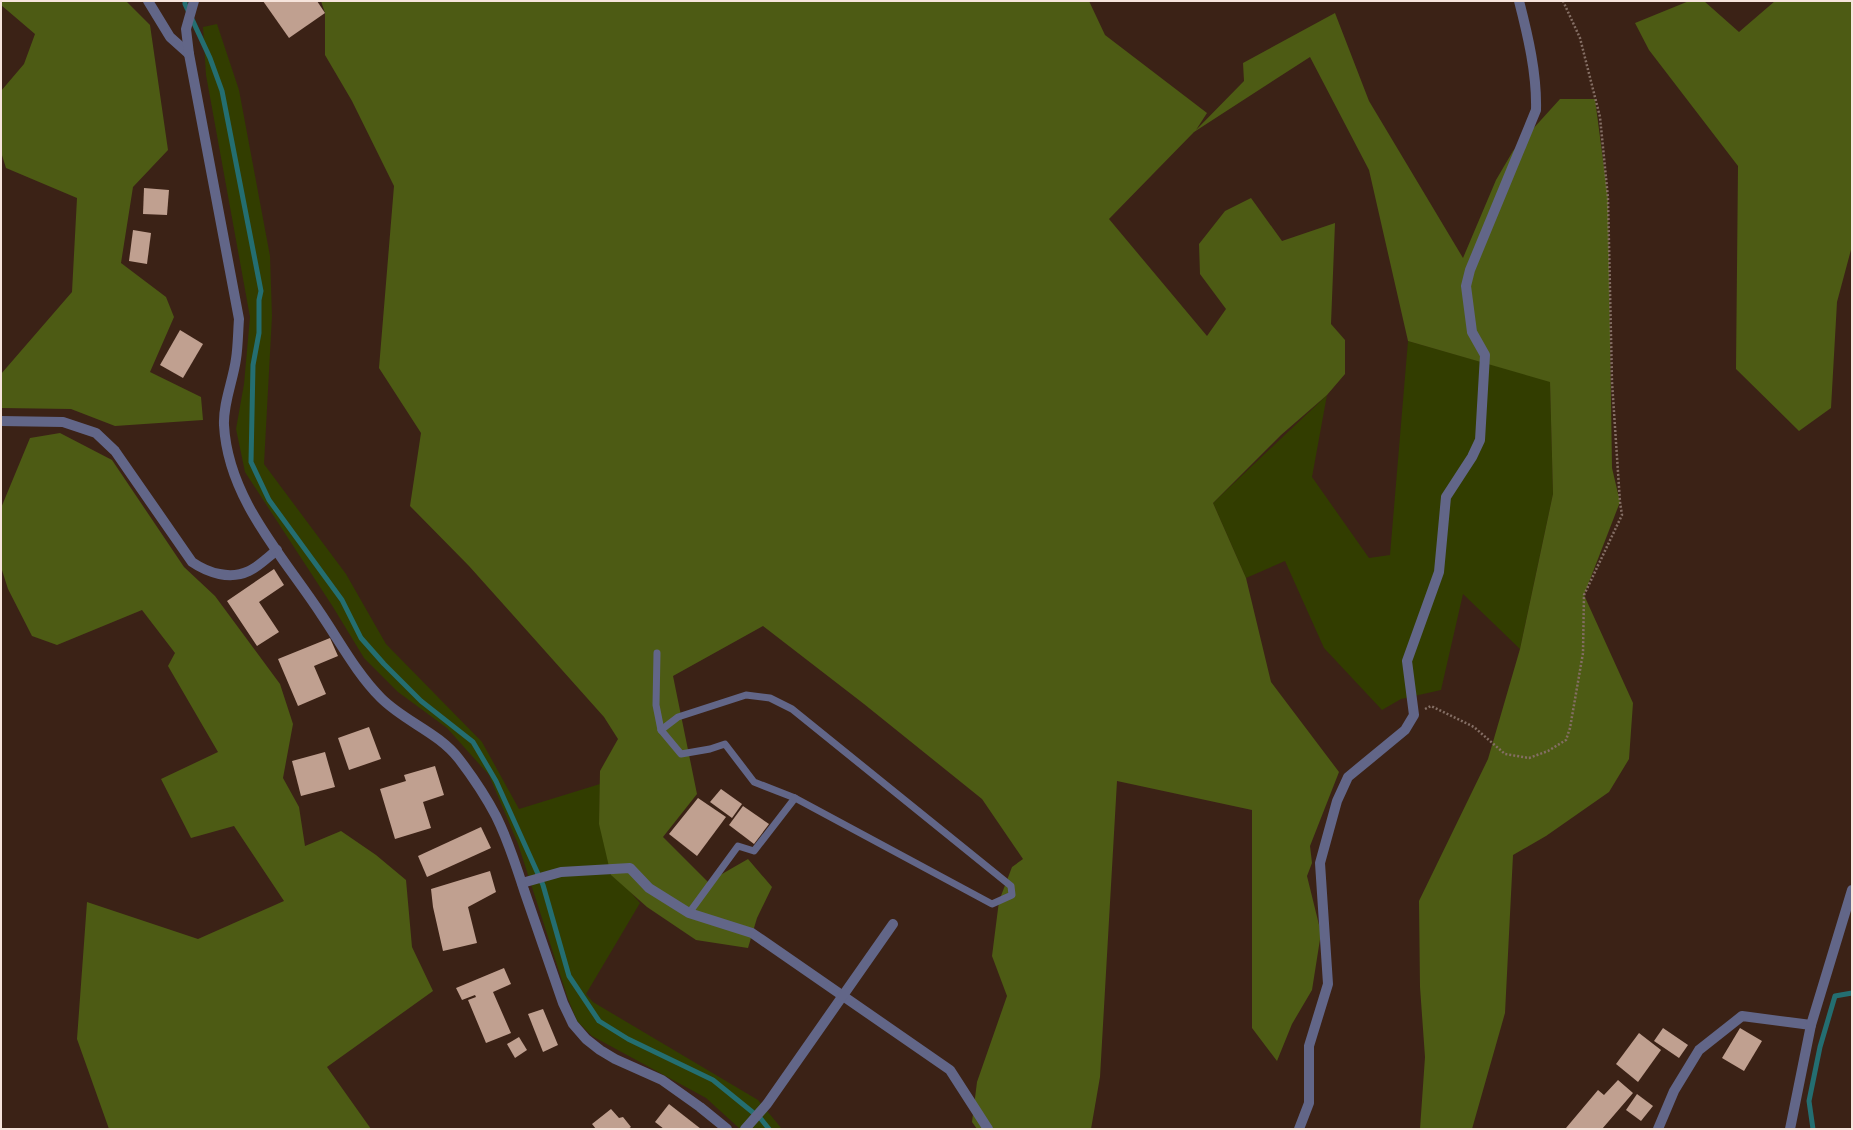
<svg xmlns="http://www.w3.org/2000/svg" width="1853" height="1130" font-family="'Roboto Condensed',sans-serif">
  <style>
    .green { fill: #323d00 }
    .forest { fill: #4d5b14 }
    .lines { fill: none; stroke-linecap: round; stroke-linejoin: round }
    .stream { stroke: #246e71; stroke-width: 5 }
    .building { fill: #c0a090 }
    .path { stroke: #846e64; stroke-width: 2.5; stroke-dasharray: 2 2; stroke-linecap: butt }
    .service { stroke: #626688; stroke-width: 7 }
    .minor { stroke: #626688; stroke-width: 10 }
    .tertiary { stroke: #626688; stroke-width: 10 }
  </style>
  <rect width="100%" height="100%" fill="#3b2216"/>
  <g class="green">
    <path d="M217,24L239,90L270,256L272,316L264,464L346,574L386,644L482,742L519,809L600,784L599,824L627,888L640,903L586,994L593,1002L758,1100L782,1129H740L706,1098L592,1036L577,1021L568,999L518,844L489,775L447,728L398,692L364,658L333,607L245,472L236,429L244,384L250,317L206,75L203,27Z"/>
    <path d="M1408,341L1550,381L1553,494L1520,649L1463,594L1441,690L1401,699L1382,710L1324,648L1285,561L1246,578L1213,503L1327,395L1312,477L1369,558L1390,555Z"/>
  </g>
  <g class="forest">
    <path d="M1,1H126L150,25L168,150L133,187L121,263L166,297L174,317L150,372L201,397L203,420L115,426L71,409L1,408V374L72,292L77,198L6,168L1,152V91L24,64L35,34L1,5Z"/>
    <path d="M321,1H1089L1105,35L1207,113L1196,130L1244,81L1243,63L1335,13L1369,101L1463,258L1496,180L1513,151L1560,99H1595L1608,198L1612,468L1620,502L1584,595L1633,703L1629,759L1609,792L1546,836L1513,855L1505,1013L1472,1129H1420L1425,1057L1420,987L1419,901L1488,759L1520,649L1553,494L1550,382L1408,341L1369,170L1310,57L1194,132L1109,219L1207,336L1226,309L1200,274L1199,244L1225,211L1251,198L1282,241L1335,223L1331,324L1345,340V374L1327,395L1281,435L1213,503L1246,578L1271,682L1339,772L1310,846L1312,863L1307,876L1321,933L1312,990L1292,1024L1277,1061L1252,1028V810L1117,781L1100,1077L1091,1129H977L972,1122L977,1082L1007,996L992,956L999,901L1012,867L1023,859L982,799L864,704L763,626L673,676L697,794L663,837L708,882L748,859L772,887L757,918L748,948L696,940L647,907L611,875L599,824L600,771L618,739L604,717L469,566L410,506L421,433L379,368L394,186L352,101L325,55V13Z"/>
    <path d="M1689,1H1704L1739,32L1775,1H1852V246L1837,302L1831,408L1799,431L1736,369L1738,166L1649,50L1635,23Z"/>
    <path d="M60,433L112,460L184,567L215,596L280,684L293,724L283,778L299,807L305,846L341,831L376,855L406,880L412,947L433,991L327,1067L371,1129H109L77,1039L87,902L198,939L284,901L234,826L191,838L161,779L218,752L168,666L175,653L142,610L57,645L32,636L8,589L1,567V508L30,438Z"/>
  </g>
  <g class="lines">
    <g class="stream">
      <path d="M185,1V4L210,58L222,91L261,291L259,300V333L253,365L251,462L269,500L342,600L361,638L384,664L421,701L473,742L496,781L543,885L569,976L599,1021L628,1039L713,1080L761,1119L769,1129"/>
      <path d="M1813,1129L1809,1101L1820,1047L1835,996L1852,993"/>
    </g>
  </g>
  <g class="building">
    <path d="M263,1H317L325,13L289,38Z"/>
    <path d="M144,188L169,190L167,215L143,214Z"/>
    <path d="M133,230L151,233L147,264L129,261Z"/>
    <path d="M180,330L203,344L183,378L160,365Z"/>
    <path d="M274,569L284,585L259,602L279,632L257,646L227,601Z"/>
    <path d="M330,638L338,656L314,666L326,694L298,706L278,659Z"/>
    <path d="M369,727L381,759L349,770L338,738Z"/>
    <path d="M325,752L335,787L301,796L292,761Z"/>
    <path d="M435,766L444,795L423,802L431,828L395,839L380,789L406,781L404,775Z"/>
    <path d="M721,789L742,804L732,818L710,802Z"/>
    <path d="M698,798L726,817L697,856L669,834Z"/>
    <path d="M743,806L769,824L754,844L729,825Z"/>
    <path d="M481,827L491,848L427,877L418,856Z"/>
    <path d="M490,871L496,892L468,907L477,943L443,951L433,907L431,889Z"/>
    <path d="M504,968L511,984L493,992L511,1033L486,1043L468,1000L476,997L475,995L462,1000L456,988Z"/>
    <path d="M543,1009L558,1045L543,1052L528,1014Z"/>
    <path d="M1663,1028L1688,1045L1679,1058L1654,1041Z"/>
    <path d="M1740,1028L1762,1041L1744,1071L1722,1058Z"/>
    <path d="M1639,1033L1661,1050L1638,1082L1616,1064Z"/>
    <path d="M519,1037L527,1050L515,1058L507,1044Z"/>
    <path d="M1618,1080L1633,1093L1602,1129L1566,1128L1598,1090L1604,1095Z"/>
    <path d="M1637,1094L1653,1106L1641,1121L1626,1110Z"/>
    <path d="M669,1104L701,1129H664L655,1122Z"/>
    <path d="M611,1109L619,1118L623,1117L631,1127L628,1129H596L592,1124Z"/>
  </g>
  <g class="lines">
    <path class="path" d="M1425,709L1431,706L1474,727L1505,754L1529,758L1548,751L1566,740L1570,728L1583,653L1584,595L1622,515L1620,502L1612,382L1608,198L1600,117L1580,38L1563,1"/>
    <g class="service">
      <path d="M657,653L656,705L661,730L681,754L710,749L725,744L754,782L795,798L754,851L738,846L689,913"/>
      <path d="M661,730L678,717L746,695L770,698L792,709L1011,886L1012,895L992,904L795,798"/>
    </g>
    <g class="minor">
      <path d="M148,1L170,37L189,54"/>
      <path d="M1,421L63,422L96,433L115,451L192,562C208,573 230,580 249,571C258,567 268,557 277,550"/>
      <path d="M522,883L561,872L630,868L649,888L689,913L752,933L950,1070L988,1129"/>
      <path d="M745,1129L767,1104L893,924"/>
      <path d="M1299,1129L1309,1103V1046L1328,984L1320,863L1337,801L1348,777L1405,730L1414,715L1407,661L1439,572L1446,497L1472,457L1480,440L1485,355L1472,332L1466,286L1470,270L1536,110C1537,74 1528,36 1519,1"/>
      <path d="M1658,1129L1674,1091L1699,1050L1742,1016L1811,1025"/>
      <path d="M1790,1129L1811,1025L1852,890"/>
    </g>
    <path class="tertiary" d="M194,1L186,29L189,54L239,319C238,332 238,346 236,359C233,381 223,403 224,425C228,499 283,556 321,614C340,642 357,674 381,698C405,722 438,732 459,759C472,776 486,797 496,816C508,840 516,865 524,890C537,928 550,966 563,1003L573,1024L586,1039L600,1050L615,1059L662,1080L700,1107L727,1129"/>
  </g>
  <rect width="1853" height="1130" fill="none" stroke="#f6e4dc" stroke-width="4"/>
</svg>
